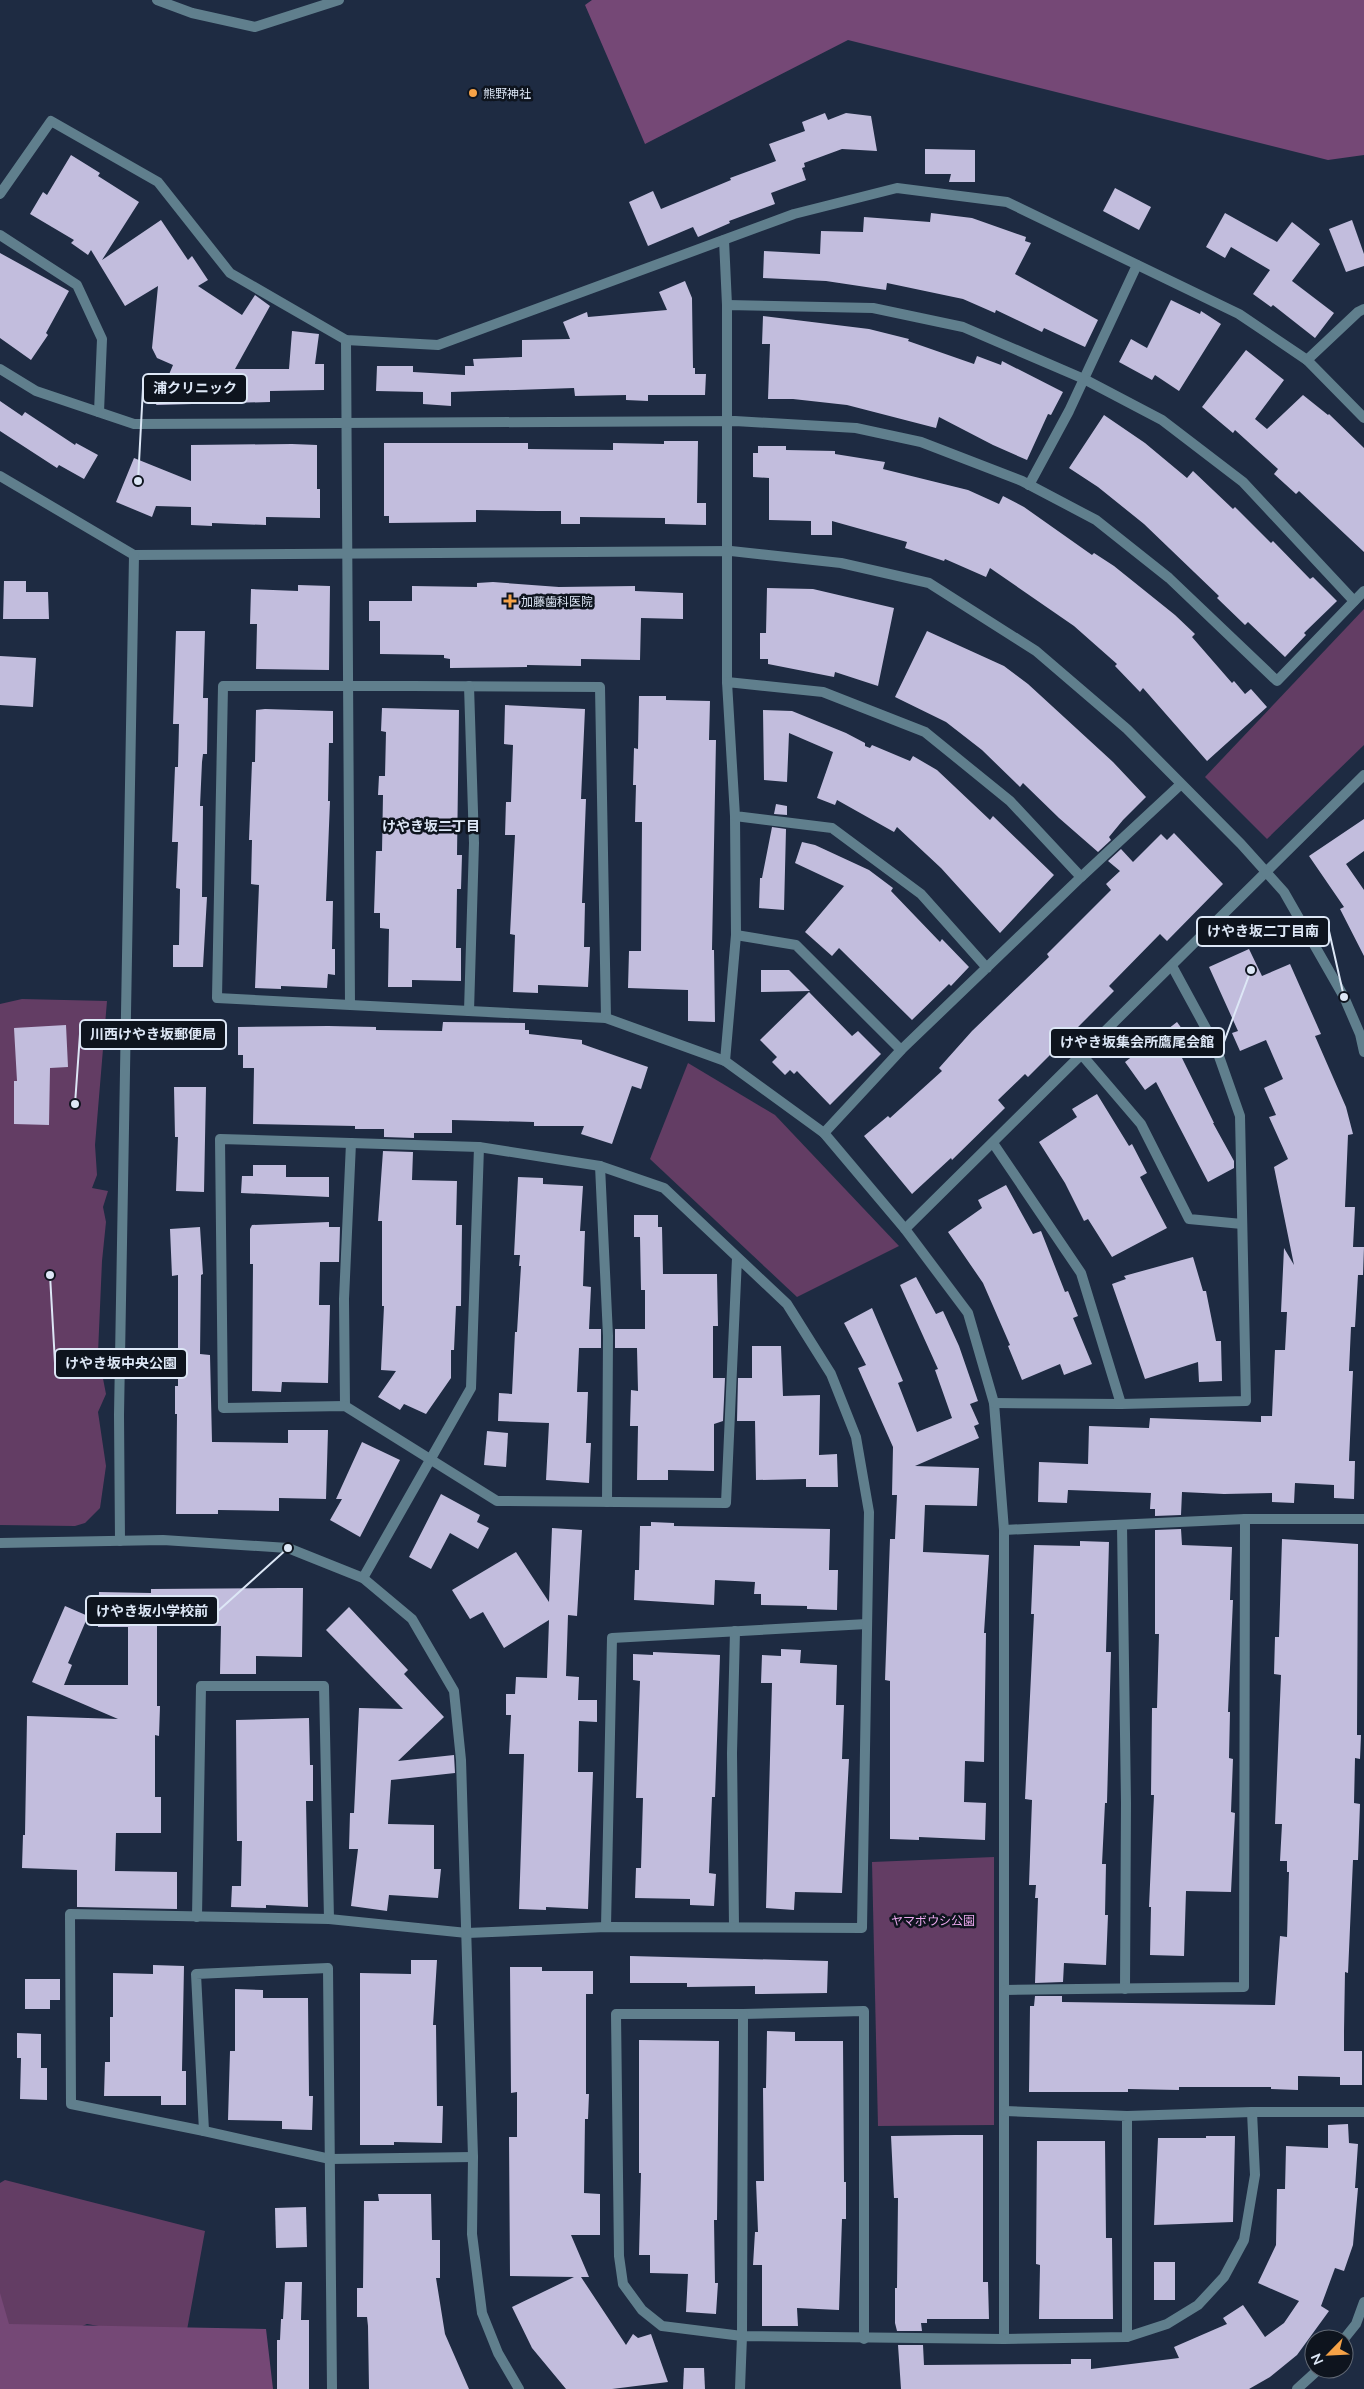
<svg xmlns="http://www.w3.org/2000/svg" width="1364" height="2389" font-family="Mulish,'Noto Sans JP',sans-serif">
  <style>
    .green { fill: #633d64 }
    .forest { fill: #754876 }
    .building { fill: #c2bddd }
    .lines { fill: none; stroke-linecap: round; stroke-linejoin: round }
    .minor { stroke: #607f8d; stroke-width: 10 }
    .tertiary { stroke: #607f8d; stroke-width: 10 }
    .poi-dot { fill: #f6a247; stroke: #0e141e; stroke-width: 2 }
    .labels { text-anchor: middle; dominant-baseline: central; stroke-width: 5; stroke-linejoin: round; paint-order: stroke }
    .poi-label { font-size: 12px; fill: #dde7f6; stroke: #0e141e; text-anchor: start }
    .park-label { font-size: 12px; fill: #eca8ee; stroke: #0e141e }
    .neighbourhood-label { font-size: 14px; font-weight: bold; fill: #dde7f6; stroke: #0e141e }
    .leader { fill: none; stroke: #dde7f6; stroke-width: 2 }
    .callout-dot { fill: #dde7f6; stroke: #0e141e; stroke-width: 2 }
    .callout { fill: #0e141e; stroke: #dde7f6; stroke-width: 2 }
    .callout-label { font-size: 14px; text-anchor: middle; font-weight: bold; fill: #dde7f6 }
  </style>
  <rect width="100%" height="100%" fill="#1e2b42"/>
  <g class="green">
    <path d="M1364,609V745L1267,839L1205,777Z"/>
    <path d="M22,999L107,1001L95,1145L97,1175L92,1188L108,1191L103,1207L106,1222L102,1261L98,1353L106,1394L98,1412L106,1466L100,1508L85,1523L75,1526L0,1525V1004Z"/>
    <path d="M688,1063L775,1115L899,1246L797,1297L650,1159Z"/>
    <path d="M994,1857V2125L878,2126L872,1862Z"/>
    <path d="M5,2180L205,2231L185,2341L87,2324L58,2336L0,2341V2183Z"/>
  </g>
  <g class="forest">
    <path d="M592,0H1364V155L1328,160L848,40L645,144L585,5Z"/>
    <path d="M0,2293L9,2324L266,2329L273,2389H0Z"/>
  </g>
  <g class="building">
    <path d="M825,113L828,120L846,113L871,116L877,151L842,149L804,163L805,167L802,168L806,180L771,193L775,204L729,221L730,223L698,237L693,227L648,246L629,202L653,191L661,209L731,180L730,178L776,161L769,144L805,131L802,122Z"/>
    <path d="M925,149L975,150V182H949L951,174H925Z"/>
    <path d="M71,155L100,173L98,176L139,202L102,260L161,220L188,260L192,256L208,280L198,286L242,315L255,295L270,306L235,369H289L292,331L319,334L315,364H324V390L270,391V402L156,405L173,365L157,358L152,348L158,286L125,306L91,250L88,255L71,243L74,240L30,214L43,192L47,195Z"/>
    <path d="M1115,188L1151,207L1139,230L1103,211Z"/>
    <path d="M931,213L972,218L1026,237L1025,241L1031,243L1015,274L1098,320L1085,347L1044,328L1042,332L996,310L995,313L963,299L887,283L886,290L826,281L763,278L764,251L820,254L821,231L863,232L864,217L930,222Z"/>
    <path d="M1225,213L1277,242L1292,222L1320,244L1292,281L1334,313L1315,338L1273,305L1271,307L1253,294L1270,270L1231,247L1225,258L1206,247Z"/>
    <path d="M1352,220L1364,254V266L1346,272L1329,229Z"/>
    <path d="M0,253L69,291L46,333L48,335L31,360L0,338Z"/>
    <path d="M685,281L692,298L693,368H695V374H706L705,395H648V401L626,400V395L575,396L574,388L451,392V406L423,404V392L376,391L377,366H413V372L465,375V366H474L473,359L522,357V340L570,339L563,322L587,312L588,317L667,310L659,292Z"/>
    <path d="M1171,300L1200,314L1201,311L1221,324L1179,391L1155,375L1152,380L1119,362L1131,339L1147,348Z"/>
    <path d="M763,316L869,329L909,339L908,341L974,364L977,356L1001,365L1002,361L1063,392L1051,415L1048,414L1027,460L993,445L939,417L936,428L847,405L793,399H768L770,344H762Z"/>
    <path d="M1246,350L1284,380L1255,419L1267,429L1303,395L1328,415L1329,414L1364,448V552L1299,491L1296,494L1274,474L1278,469L1235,430L1233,433L1202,407Z"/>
    <path d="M0,401L22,416L25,412L75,445L76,443L98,455L84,479L59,465L57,468L0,431Z"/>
    <path d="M1104,415L1145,443L1187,478L1193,471L1233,509L1235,507L1271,543L1273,541L1310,579L1313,577L1337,601L1304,633L1306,635L1285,657L1248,622L1245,625L1217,598L1219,596L1144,524L1098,487L1069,468Z"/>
    <path d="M664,441H698L697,503H706V525L665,524V518L580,517V524H561V511H538L476,510V522L389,523V516H384V443H528V449L613,450V443L664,444Z"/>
    <path d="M292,444L317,445V489H320V518L266,517V525L212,523V526L191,525V507L156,506L152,517L116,502L134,458L191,481V445Z"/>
    <path d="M758,446H786V450L835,451V454L885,462L883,469L968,490L999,504L1003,496L1024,507L1092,555L1094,553L1114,566L1175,615L1195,634L1192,637L1232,683L1234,681L1245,694L1251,689L1267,707L1207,761L1143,688L1140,692L1115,666L1117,664L1074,626L990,568L986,577L945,559L944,561L905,548L907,542L832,521V535H811V521L769,520V478L753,477V453H758Z"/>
    <path d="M4,581H26V592H48L49,619H3Z"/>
    <path d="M493,582L559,587L635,586V591L683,593V619L641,618L640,660L581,659V666L527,665V667L450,668V659L444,658V655L380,654V621H369V601H412V586L477,587V583Z"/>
    <path d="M298,585L330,586L329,670L256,669L257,624H250L251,589L298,591Z"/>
    <path d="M767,588L813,589L894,608L878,686L835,672L834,677L768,664V659H760V633H766Z"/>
    <path d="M176,631H205L203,698H208L207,754H203L202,762L200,806H203L202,897H207L203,967H173V945H179L180,889L176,888L178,842H172L175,767H178L179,724H173Z"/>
    <path d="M927,631L1004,666L1028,684L1113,762L1146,797L1123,820L1109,837L1111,840L1098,852L1059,818L1023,783L1020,787L982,750L946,722L895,697Z"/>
    <path d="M0,656L36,658L33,707L0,705Z"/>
    <path d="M639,696H666V700L710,701L709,740H716L712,950H714L715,1022L688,1021V990L628,988L629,951H641L642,822H635L636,785H633L634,748L638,749Z"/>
    <path d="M505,705L585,709L581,799H586L582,903H585L584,947H590L588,987L538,985V993L513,992L515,935L510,934L515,835H505L506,802H511L513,745L504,744Z"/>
    <path d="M382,708L459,710L457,855H462L461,889H457L456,948H461V981L412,980V987H388L389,929L380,928V913H374L376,851H382L383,795H378L379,776H385L386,732L381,731Z"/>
    <path d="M265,709L333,711V743H329L328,801H330L326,901H333L332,949H335V975L328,974L327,988L281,986V989L255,988L259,885L251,884L252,840H249L252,762H255L256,710Z"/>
    <path d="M763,710L792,711L846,733L865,743V746L870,748L872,745L910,761L913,756L937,770L990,820L993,816L1054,875L1000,933L941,868L897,827L894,832L837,800L835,805L817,798L833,752L789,733L787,782L764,780Z"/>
    <path d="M776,804L787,806V815L774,814Z"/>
    <path d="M1364,819V851L1346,864L1364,890V956L1340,909L1344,907L1309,856Z"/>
    <path d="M772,827L786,829L784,910L759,908L760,878H762Z"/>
    <path d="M1174,833L1223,884L1167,941L1160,934L1109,986L1114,991L1076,1029L1079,1033L1066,1045L1063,1042L1028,1077L1025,1074L998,1100L1005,1108L952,1160L951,1158L912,1194L864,1136L888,1116L890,1118L942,1071L939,1068L972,1031L1049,957L1047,954L1111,890L1106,884L1120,871L1108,861L1121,849L1133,862L1161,834L1167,840Z"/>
    <path d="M802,842L815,845L869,870L893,888L891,891L940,942L942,939L969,967L951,986L949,984L912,1020L839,948L832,956L805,932L844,886L795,863Z"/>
    <path d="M1249,949L1262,976L1290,964L1321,1034L1315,1036L1346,1107L1353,1134L1348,1135L1345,1207H1355L1353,1247H1364L1363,1275H1358L1355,1327H1351L1349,1371H1353L1349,1461H1355L1354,1499L1334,1498V1485L1295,1483L1294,1503L1272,1502V1493L1224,1494L1182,1492L1181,1515L1155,1516V1509H1150L1151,1493L1068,1490L1067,1503L1038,1502L1039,1462L1088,1464L1089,1426L1149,1428L1150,1418L1261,1422V1416H1272L1275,1350H1285L1287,1312H1281L1284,1248L1294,1265L1274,1167L1288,1159L1269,1117L1276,1115L1264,1088L1283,1079L1266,1040L1240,1051L1232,1033L1238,1031L1209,967Z"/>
    <path d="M761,970H789L810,991L761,992Z"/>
    <path d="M809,992L852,1036L858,1031L881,1054L830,1105L797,1071L794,1074L790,1070L785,1075L772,1062L777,1057L760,1040Z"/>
    <path d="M443,1022L525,1023V1030H529V1034L582,1040V1044L648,1067L641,1089L632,1086L612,1144L581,1134L584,1126H534V1122L452,1120V1133H414V1138L384,1137V1129H355V1126L253,1124L254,1068H243V1055H238V1027L328,1026L376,1027V1030L442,1031Z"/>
    <path d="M1177,1022L1196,1048L1182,1058L1214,1123H1213L1234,1161V1168L1208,1182L1156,1082L1145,1090L1125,1062Z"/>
    <path d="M66,1025L68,1067L50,1068L49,1125L14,1124V1081H17L14,1028Z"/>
    <path d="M174,1087H206L204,1192L176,1191L178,1137H175Z"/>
    <path d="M1097,1094L1129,1146L1132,1144L1147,1173L1140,1177L1167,1228L1112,1257L1088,1219L1084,1221L1065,1183L1039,1142L1077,1117L1072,1109Z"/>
    <path d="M383,1151L413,1152L412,1180L457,1181L456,1225H462L461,1306H456L454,1350H451V1378L426,1414L404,1404L400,1410L378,1397L396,1371L381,1370L384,1306H382V1221H378Z"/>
    <path d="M253,1165H286V1177H329V1197L241,1193L242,1176H253Z"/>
    <path d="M518,1177L543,1178V1184L583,1186L580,1231H585L583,1286L591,1287L589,1329H601V1348H579L577,1392H588L586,1443H591L589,1483L546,1480L549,1423L498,1421L499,1393L512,1394L515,1332H517L521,1266H519L520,1255H514Z"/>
    <path d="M1006,1185L1033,1234L1041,1231L1065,1292L1068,1291L1078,1316L1073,1318L1092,1364L1064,1375L1060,1364L1022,1380L1008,1346L1010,1345L983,1283L948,1232L982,1208L978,1200Z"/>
    <path d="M634,1215H658V1227H662L663,1274H717L718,1326H713V1378H725L723,1421L714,1424V1471L668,1470V1480H637L638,1426H630L631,1390L638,1391L637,1348H615V1329H645V1290H641L640,1237H634Z"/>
    <path d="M329,1222V1227H340L339,1262H320L319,1305H330L328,1383L282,1382L281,1392L252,1391L253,1264H250V1229L252,1225Z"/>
    <path d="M200,1227L203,1274L201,1275L200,1354L210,1355L212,1442L288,1443V1430H328L326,1499L279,1498V1511L218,1510V1514H176L177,1414H175V1386H178V1275L172,1276L170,1229Z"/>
    <path d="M1193,1257L1203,1291H1206L1216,1341H1221L1222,1381L1199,1382L1198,1362L1145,1379L1112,1284L1126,1279L1124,1276Z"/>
    <path d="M916,1277L936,1314L943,1311L959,1346L978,1401L970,1404L979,1424L974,1426L979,1438L915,1466L979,1468L977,1506L925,1505L923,1552L989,1555L984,1633H986L984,1762L965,1761L964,1802L986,1803L985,1840L919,1837V1840L890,1839V1681L885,1680L890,1539H895L897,1495H892L893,1447L858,1368L866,1365L844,1323L872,1308L903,1381L898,1383L917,1432L952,1418L935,1370L938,1369L900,1285Z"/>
    <path d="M752,1346H781L783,1396L820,1395L819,1455L837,1454L838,1487H806V1479L756,1480L755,1421H737L738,1378H752Z"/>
    <path d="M487,1431L508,1433L506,1467L484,1465Z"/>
    <path d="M362,1442L400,1460L360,1537L330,1520L342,1499H336Z"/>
    <path d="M441,1494L480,1515L477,1522L489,1528L478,1549L450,1533L431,1569L409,1557Z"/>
    <path d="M651,1522L674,1523V1526L830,1529L829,1570H838L837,1610L807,1609V1606L761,1605V1594H754L755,1582L715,1580L714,1605L634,1600L635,1570H639L640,1526H651Z"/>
    <path d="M552,1528L582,1530L577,1616L568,1615L566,1676L579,1677L578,1700H597V1722L579,1721L578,1772H593L588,1909L546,1907V1910L519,1909L524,1754H509L511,1715H506V1694H515L516,1677L547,1678L549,1620L504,1648L483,1612L470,1619L452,1590L516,1552L549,1602Z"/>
    <path d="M1181,1529L1182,1545L1232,1547L1230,1600H1233L1228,1712H1230L1229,1758L1233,1759L1231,1812L1235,1813L1231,1892L1186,1891L1184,1956L1150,1955L1151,1907H1149L1154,1795H1151L1152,1708H1157L1159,1634H1155V1530Z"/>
    <path d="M1282,1539L1358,1544L1357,1735H1361L1360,1759L1355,1758L1354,1803L1360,1804L1358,1860H1353L1348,1973L1345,1972L1344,2031V2051H1362V2085H1340V2077L1298,2076V2090L1271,2089V2087H1179V2090L1128,2089V2092H1029L1030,2006H1034L1035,1996H1062V2002L1275,2005L1280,1936L1287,1937L1289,1872H1287V1861H1280L1282,1824H1275L1281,1675L1274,1674L1275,1637H1279Z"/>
    <path d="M1080,1541L1109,1542L1106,1652H1111L1107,1803H1105L1102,1864H1106L1105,1915H1108L1106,1965L1064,1963L1063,1982L1035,1983L1038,1898H1035L1036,1885H1029L1032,1800L1025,1799L1034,1614H1031L1034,1545L1080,1546Z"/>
    <path d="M281,1588H303L302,1657L256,1656V1674H220L221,1626L157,1625V1706H160L159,1736L155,1735V1797H161V1833H116L115,1871L177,1872V1909L77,1907V1870L22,1868L23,1835H25L27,1716L118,1719L32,1682L65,1606L88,1616L68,1663L72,1665L64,1685H128V1627H98L99,1592L151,1593V1589Z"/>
    <path d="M349,1607L408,1670L404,1674L444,1717L398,1761L454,1755L455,1773L391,1780L388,1824L434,1825V1869H441L438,1898L389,1895L387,1911L351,1906L358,1849H349L350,1813H354L359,1708L403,1709L326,1630Z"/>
    <path d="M781,1649L801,1650L800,1663L837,1665L836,1705H844L842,1759H849L842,1893L795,1892L794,1910L766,1908L772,1683H761L762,1655L781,1656Z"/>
    <path d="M653,1652L720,1655L715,1797H712L709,1873L716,1874L714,1906L690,1905V1899L635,1898L636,1868H641L643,1798H636L640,1681L633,1680V1654L653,1655Z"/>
    <path d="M309,1718L310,1765H313V1801H306L308,1907L266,1905V1908L231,1907L232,1886H241L242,1841H237L236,1720Z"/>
    <path d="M630,1956L828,1961L827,1993L755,1994V1986L687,1987V1983H630Z"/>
    <path d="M411,1960H437L433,2025H436L437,2106H443L442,2143L394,2142V2145H360V1973L411,1974Z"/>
    <path d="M153,1965L184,1966L182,2071H186V2105H161V2096H104L105,2062H110V2017H113V1973L153,1974Z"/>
    <path d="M510,1967H542V1971H593V1994H586V2094H589L588,2119H585L584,2193L600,2194V2235H571L589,2277H581L626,2345L633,2334L638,2338L651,2334L668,2382L612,2389H566L532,2348L512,2307L574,2277L510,2276L509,2137H517V2092L511,2093Z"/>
    <path d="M25,1979H60V2000H50V2009H25Z"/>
    <path d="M235,1989L263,1990V1998H308L309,2096H313L312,2130L282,2129V2121L228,2120L230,2051H235Z"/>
    <path d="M767,2031L795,2032V2041H843L844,2182H846V2219H842L839,2310L797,2308L798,2326H762V2265H753L755,2232H758L756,2181H764L763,2088H766Z"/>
    <path d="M17,2033L41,2034V2068H47V2100L20,2099L21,2058H17Z"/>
    <path d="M639,2040L719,2041L717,2220H714L715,2283H718L716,2314L686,2312L688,2274L650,2273V2255H639L641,2173H639Z"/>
    <path d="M1348,2124L1349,2143L1358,2144L1355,2188H1358L1353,2245L1344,2271L1335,2268L1321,2306L1329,2311L1297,2355L1270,2377L1249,2389H901L898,2345H923L924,2365L1071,2364V2359H1091V2369L1179,2358L1174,2347L1227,2324L1223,2318L1243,2305L1265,2337L1284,2323L1299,2301L1258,2283L1276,2245L1277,2189H1285L1286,2146L1328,2148V2125Z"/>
    <path d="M955,2135H983V2282H988L989,2319H927V2323H921L922,2331H897L895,2323V2288H897L898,2198H894L891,2136Z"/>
    <path d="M1206,2136H1235L1233,2222L1154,2225L1158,2138H1206Z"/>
    <path d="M1037,2141H1105L1106,2238H1112L1113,2319H1039L1040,2265L1036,2264Z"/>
    <path d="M378,2194H431L432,2240H440V2278H436L445,2334L469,2389H369L368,2326L367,2317H357V2288H363L364,2201H379Z"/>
    <path d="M306,2207L307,2247L276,2248L275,2208Z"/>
    <rect x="1154" y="2262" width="21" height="38"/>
    <path d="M285,2282H302L301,2320H309V2389H277V2340H280L281,2319H283Z"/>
    <path d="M684,2368H704L705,2389H683Z"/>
  </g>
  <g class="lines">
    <g class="minor">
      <path d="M157,0L192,13L255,27L339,0"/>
      <path d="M0,194L51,121L158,182L230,273L346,340L438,345L794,214L897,188L1007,202L1239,314L1307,360L1364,418"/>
      <path d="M0,235L77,285L102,339L99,412"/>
      <path d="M724,240L727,305"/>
      <path d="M346,340L350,1005L217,998L223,686C349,686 474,686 600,687L606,1018L350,1005"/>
      <path d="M1307,360L1358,312L1364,309"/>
      <path d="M0,369L36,391L134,424L735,421L856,428L921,442L1022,481L1096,520L1169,578L1277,681L1364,591"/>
      <path d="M1029,485L1069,411L1137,265"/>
      <path d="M727,682V305L873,308L963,327L1084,379L1162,420L1243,482L1354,601"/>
      <path d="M1081,877L1180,785"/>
      <path d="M736,935L796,945L901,1050"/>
      <path d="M469,1011L474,843L469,686"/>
      <path d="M606,1018L725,1061L824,1133L905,1229L968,1313L994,1403L1004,1530V2339L1127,2337L1167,2324L1198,2305L1224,2277L1244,2240L1255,2175L1252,2112H1364"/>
      <path d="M1082,1055L1141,1124L1189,1219L1242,1224"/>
      <path d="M725,1061L736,935L735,816"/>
      <path d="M824,1133L901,1050L1081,877L1010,801L925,732L823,692L727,682L735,816L832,828L921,894L987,968"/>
      <path d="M993,1143L1081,1273L1121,1404"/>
      <path d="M600,1166L608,1336L607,1502"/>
      <path d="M905,1229L1364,775"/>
      <path d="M994,1403L1121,1404L1246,1401L1240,1116L1215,1045L1172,966"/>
      <path d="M345,1406L344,1299L351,1143"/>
      <path d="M1122,1525L1126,1803L1125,1989"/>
      <path d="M1004,1530L1245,1519H1364"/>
      <path d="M363,1578L471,1388L479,1147"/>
      <path d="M197,1917L201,1686H324L329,1919"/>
      <path d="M734,1926L732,1753L735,1631"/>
      <path d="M606,1927L612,1638L867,1624"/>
      <path d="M1005,1990L1244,1987L1245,1519"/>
      <path d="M743,2014L864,2011V2339"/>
      <path d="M1005,2111L1127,2116V2337"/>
      <path d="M1127,2116L1252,2112"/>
      <path d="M204,2131L330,2159L473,2157"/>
      <path d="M332,2389L328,1968L196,1974L204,2131L71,2104L70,1914L329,1919L467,1933L606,1927L862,1928L869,1512L856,1437L831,1374L787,1304L664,1188L600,1166L479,1147L220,1139L223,1408L345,1406L497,1501L726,1503L737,1258"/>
      <path d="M740,2389L742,2336L743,2014H616L619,2256L623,2284L642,2310L662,2326L742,2336L1004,2339"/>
    </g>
    <g class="tertiary">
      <path d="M0,476L134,555L731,551L841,563L929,583L1036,651L1127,729L1241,844L1284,892L1344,997L1360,1034L1364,1052"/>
      <path d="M120,1541L119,1415L134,555"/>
      <path d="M0,1543L163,1540L288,1548L363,1578L412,1619L454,1691L461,1760L473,2157L472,2234L482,2313L498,2353L519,2389"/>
      <path d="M1344,2339L1356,2324L1364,2302"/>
      <path d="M1297,2389L1319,2369"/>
    </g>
  </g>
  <g class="poi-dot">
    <circle cx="473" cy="93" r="5"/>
    <path d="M507.5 593.5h5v5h5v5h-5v5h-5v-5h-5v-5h5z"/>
  </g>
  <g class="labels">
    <g class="poi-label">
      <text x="483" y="93">熊野神社</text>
      <text x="521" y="601">加藤歯科医院</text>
    </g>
    <g class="park-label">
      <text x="933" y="1920">ヤマボウシ公園</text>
    </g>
    <g class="neighbourhood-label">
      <text x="431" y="826">けやき坂二丁目</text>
    </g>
  </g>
  <path class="leader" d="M138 481L143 388M1344 997L1329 931M75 1104L80 1034M1251 970L1224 1042M50 1275L55 1363M288 1548L218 1611"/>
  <g class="callout-dot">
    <circle cx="138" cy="481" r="5"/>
    <circle cx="1344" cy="997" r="5"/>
    <circle cx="75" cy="1104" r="5"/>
    <circle cx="1251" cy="970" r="5"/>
    <circle cx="50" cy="1275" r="5"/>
    <circle cx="288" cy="1548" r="5"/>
  </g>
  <g class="callout">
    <rect x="143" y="374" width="104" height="29" rx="5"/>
    <rect x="1197" y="917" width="132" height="29" rx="5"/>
    <rect x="80" y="1020" width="146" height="29" rx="5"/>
    <rect x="1050" y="1028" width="174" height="29" rx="5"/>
    <rect x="55" y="1349" width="132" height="29" rx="5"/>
    <rect x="86" y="1596" width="132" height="29" rx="5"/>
  </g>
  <g class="callout-label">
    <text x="195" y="393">浦クリニック</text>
    <text x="1263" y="936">けやき坂二丁目南</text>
    <text x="153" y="1039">川西けやき坂郵便局</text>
    <text x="1137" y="1047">けやき坂集会所鷹尾会館</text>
    <text x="121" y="1368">けやき坂中央公園</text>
    <text x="152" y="1616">けやき坂小学校前</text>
  </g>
  <g transform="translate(1329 2354) rotate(246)"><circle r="24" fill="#0e141e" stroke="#616874"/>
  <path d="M0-4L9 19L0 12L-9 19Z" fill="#f6a247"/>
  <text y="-8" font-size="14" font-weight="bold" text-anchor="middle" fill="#dde7f6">N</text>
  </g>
</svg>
